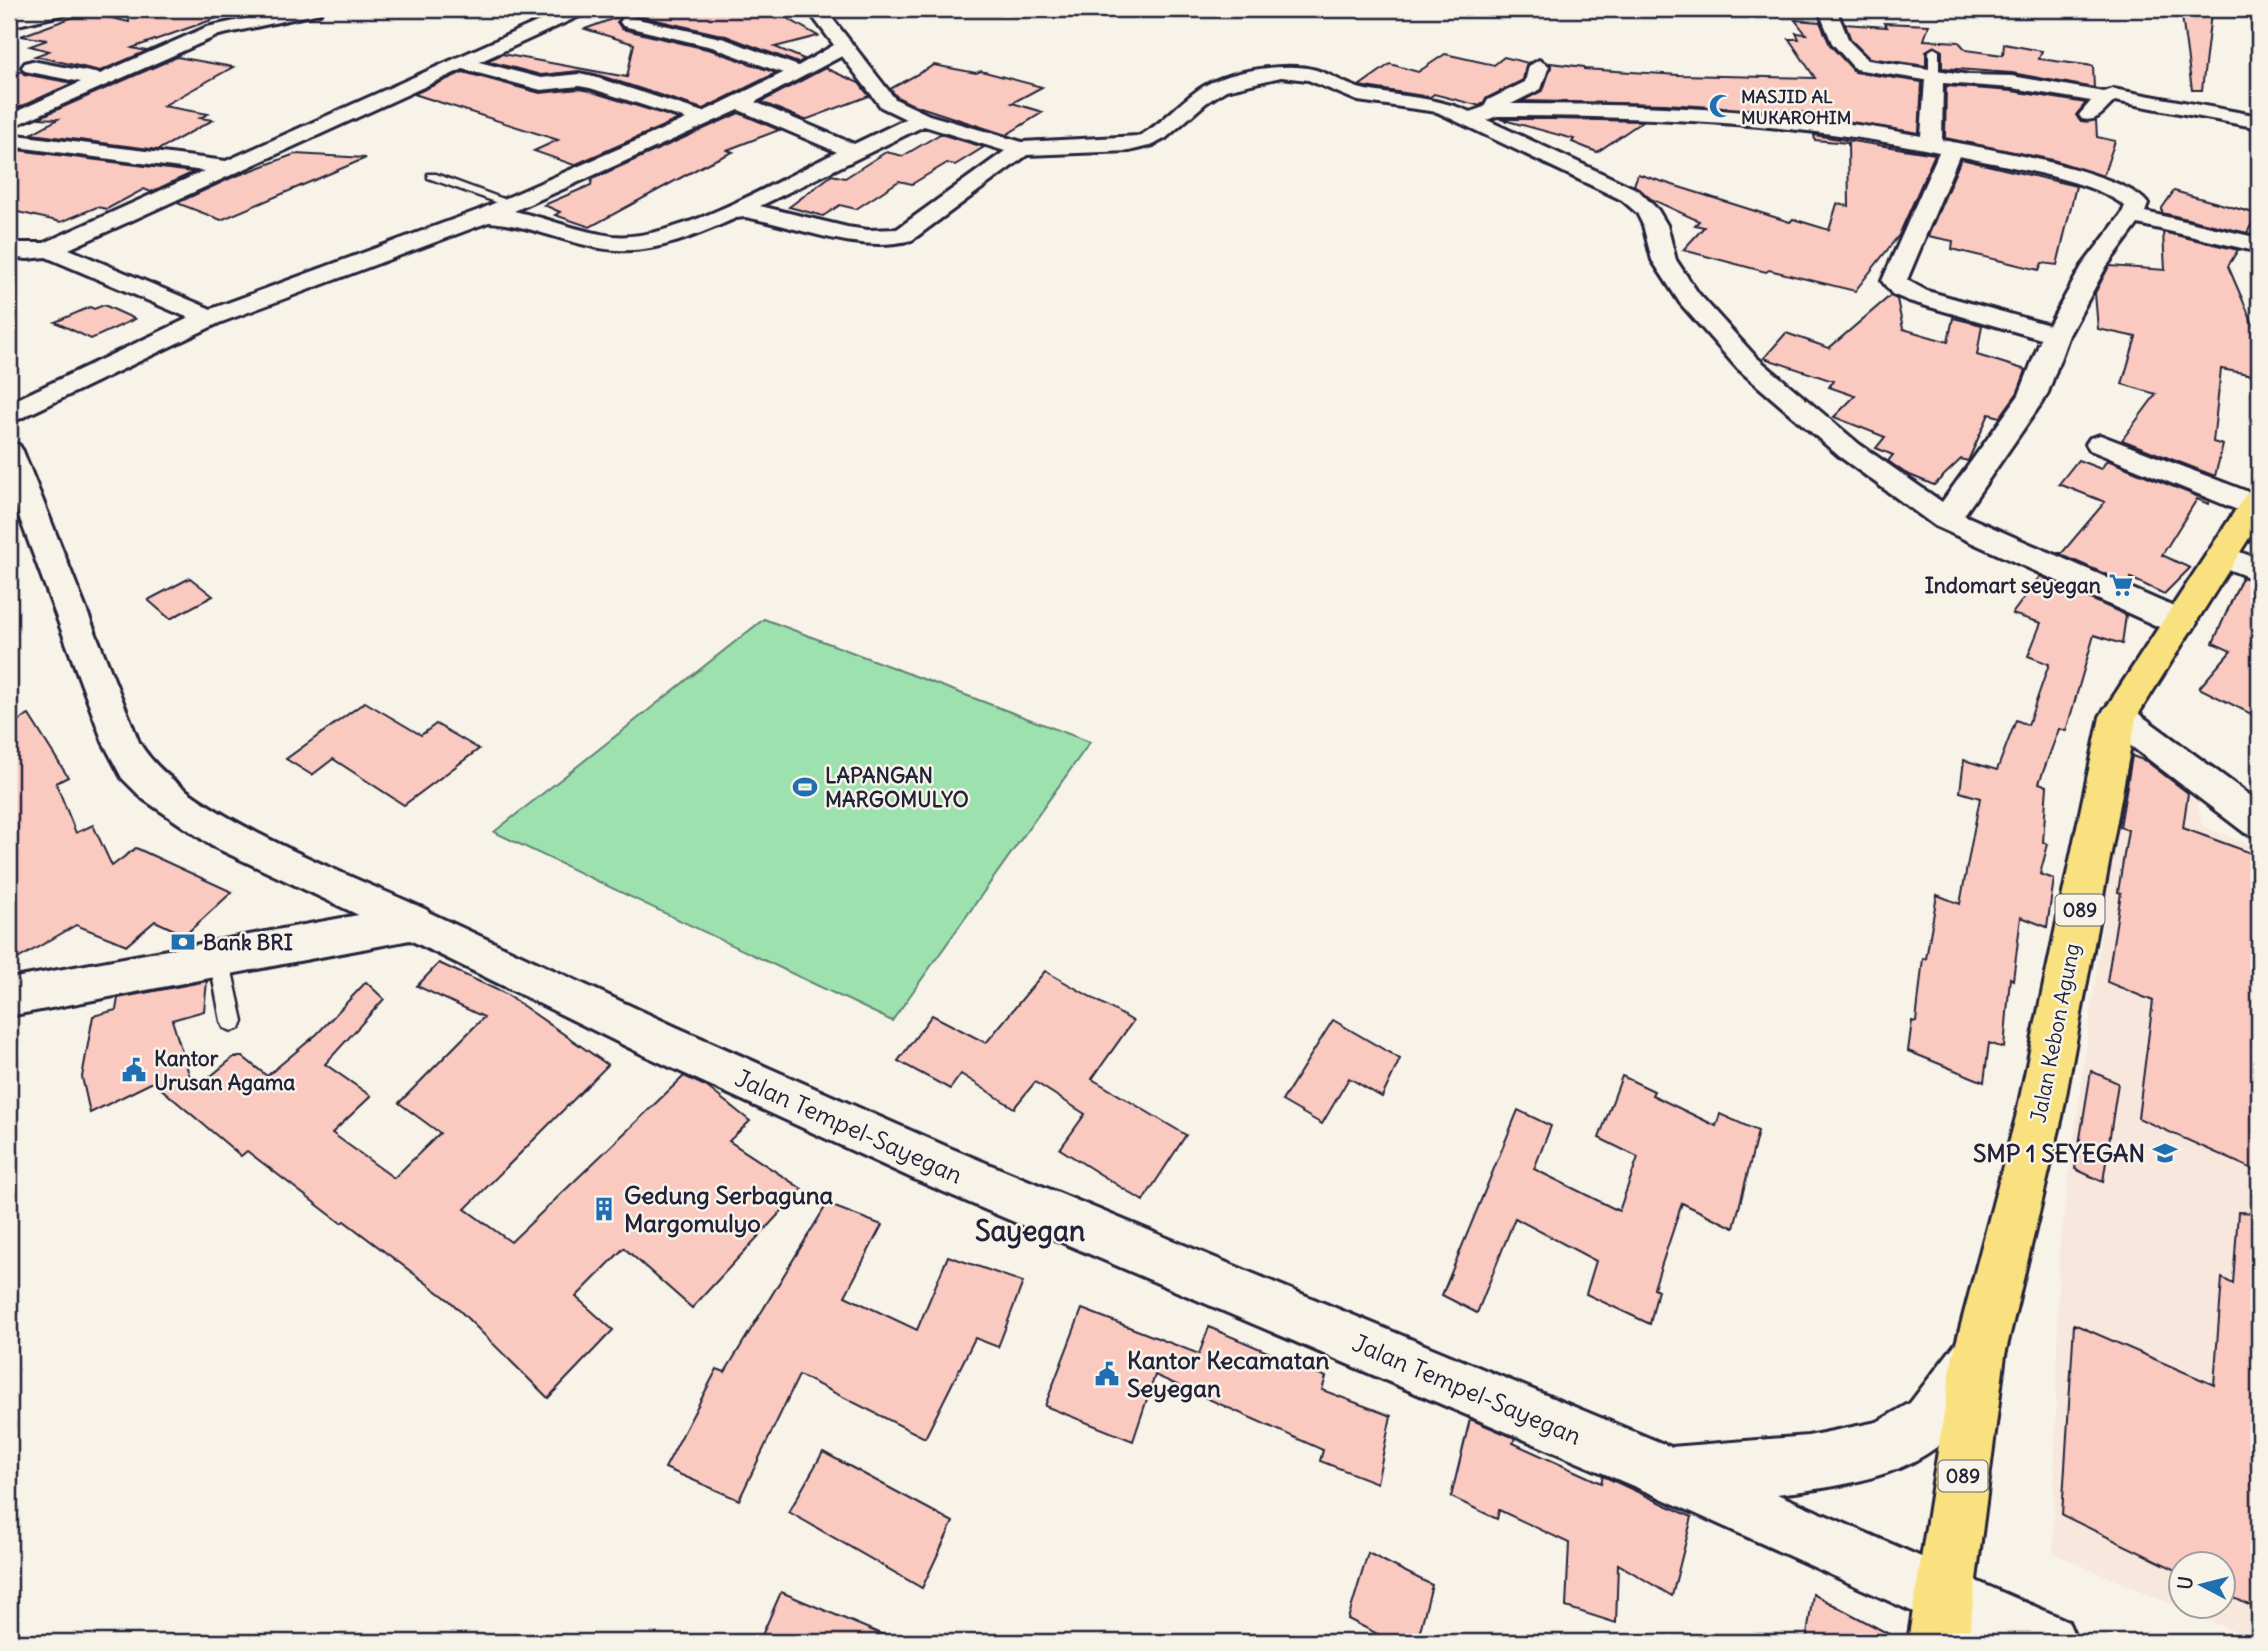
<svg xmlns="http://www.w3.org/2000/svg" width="2268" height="1651" font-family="Delius,sans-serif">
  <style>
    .built { fill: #f8e7dc; fill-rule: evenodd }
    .green { fill: #9de2ae; stroke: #608274; stroke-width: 2 }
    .building { fill: #facac1; stroke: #22223b; stroke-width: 2 }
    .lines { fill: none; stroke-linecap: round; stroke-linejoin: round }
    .lane-casing { stroke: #22223b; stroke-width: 5 }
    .street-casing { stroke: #22223b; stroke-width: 6 }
    .secondary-casing { stroke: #22223b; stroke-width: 6 }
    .primary-casing { stroke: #22223b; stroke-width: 6 }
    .lane { fill: #f7f3e8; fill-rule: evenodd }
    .street { fill: #f7f3e8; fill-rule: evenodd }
    .secondary { fill: #f7f3e8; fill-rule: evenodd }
    .primary { fill: #fae180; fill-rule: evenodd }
    .labels { text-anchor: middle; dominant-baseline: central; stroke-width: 5; stroke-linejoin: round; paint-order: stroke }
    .far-poi-label { font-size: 18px; font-weight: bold; fill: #22223b; stroke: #f7f3e8; text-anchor: start }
    .shield { fill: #f7f3e8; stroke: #62616f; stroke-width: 2 }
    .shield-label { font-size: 19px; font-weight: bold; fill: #22223b }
    .poi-label { font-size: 21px; font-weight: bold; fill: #22223b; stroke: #f7f3e8; text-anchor: start }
    .street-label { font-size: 21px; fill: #22223b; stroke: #f7f3e8 }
    .near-street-label { font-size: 24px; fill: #22223b; stroke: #f7f3e8 }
    .near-poi-label { font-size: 24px; font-weight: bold; fill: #22223b; stroke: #f7f3e8; text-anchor: start }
    .near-quarter-label { font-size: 28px; font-weight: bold; fill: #22223b; stroke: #f7f3e8 }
  </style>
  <rect width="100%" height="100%" fill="#f7f3e8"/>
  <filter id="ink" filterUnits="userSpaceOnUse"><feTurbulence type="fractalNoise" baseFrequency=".0143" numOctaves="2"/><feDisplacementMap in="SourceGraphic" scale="14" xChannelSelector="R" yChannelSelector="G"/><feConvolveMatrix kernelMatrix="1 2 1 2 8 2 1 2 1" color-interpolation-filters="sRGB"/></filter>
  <g filter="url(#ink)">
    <path class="built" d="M2126,750L2192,776L2202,826L2259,849V1642L2053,1553L2059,1250ZM2180,1564H2222V1606H2180Z"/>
    <path class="green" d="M764,619L1090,742L892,1021L494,832Z"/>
    <g class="building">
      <path d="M130,9H231V13L132,48L147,51L100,71L35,56L49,51L30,46L47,40L21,36L87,12L129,22Z"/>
      <path d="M641,9H771L818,36L775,47L804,59L798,63L726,36L630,14L623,15Z"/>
      <path d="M2181,9L2211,13L2202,90H2192Z"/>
      <path d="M623,15L617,22L622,29L711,50L776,73L703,109L595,74L579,71L541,75L487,61L502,54L627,77L634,44L585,29Z"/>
      <path d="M1795,20L1820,22L1830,45L1855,72L1922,82L1919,133L1810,116L1809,113L1665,104L1522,101L1543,90L1551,67L1550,63L1584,67V69L1679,75L1815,78L1789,39H1799L1796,33L1806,34Z"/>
      <path d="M1884,23L1929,25L1924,40L1959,42L1966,50L2003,55L2004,44L2042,51L2039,59L2093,66L2094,88L2012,73L1942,68V51L1935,46L1926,51V66L1869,58L1851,40L1845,24L1887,27Z"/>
      <path d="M1445,54L1494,65L1504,57L1528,63L1531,61L1526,65L1523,80L1487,98L1480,106L1434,94L1430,97L1359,86L1390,64L1418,72Z"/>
      <path d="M177,57L233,67L163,106L208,114L200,118L213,120L158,150L31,134L58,119L38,118Z"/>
      <path d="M934,65L976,73L981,71L1042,87L1012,103L1043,112L1006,135L911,104L897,97L890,89Z"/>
      <path d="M825,68L859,83L869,96L805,120L761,102Z"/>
      <path d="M22,71L24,74L73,83L9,112V76Z"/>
      <path d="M463,72L540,93L579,89L589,91L679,119L574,165L534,151L558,140L414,94Z"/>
      <path d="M1946,86L2012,91L2086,103L2076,115L2080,121L2096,120L2097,137L2115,141L2103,176L2053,160L1945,138Z"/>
      <path d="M739,113L779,130L727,150L733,152L708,163L590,227L555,215L560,212L544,205L591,185L592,179Z"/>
      <path d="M1500,119H1552L1643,121L1597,152L1572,142L1574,139Z"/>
      <path d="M940,134L984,147L955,165L947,163L912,184L899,181L856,209L840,205L823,216L789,207L832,175L845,178L886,152L903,156Z"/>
      <path d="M1814,135L1935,154L1899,235L1855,291L1769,270L1766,272L1683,250L1704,227L1695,225L1699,221L1651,199L1634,185L1638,174L1790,222L1793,219L1829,230L1837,204L1849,206L1848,143L1815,140Z"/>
      <path d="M9,149L193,172H194L151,192L144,189L107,209L97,207L61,222L9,210Z"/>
      <path d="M295,154L366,158L221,220L177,203L231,178Z"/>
      <path d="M1961,159L2076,186L2057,265L2042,263L2039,270L1952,249L1953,241L1928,236Z"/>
      <path d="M2174,191L2257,214L2247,233L2162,213V208Z"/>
      <path d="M2163,232L2238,250L2228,266L2259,338V376L2221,369L2213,442L2223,445L2215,476L2122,440L2156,394L2122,384L2136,337L2098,329L2095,293L2108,268L2110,266L2165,270Z"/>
      <path d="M1890,296L1897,299L1903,329L1948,342L1953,318L1982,325L1977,355L2026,370L2018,392L2000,417L1989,414L1968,461L1961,459L1934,485L1905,473L1888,461L1893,455L1876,448L1885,437L1834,417L1855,396L1829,387L1833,381L1764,358L1786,333L1829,348Z"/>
      <path d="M104,305L135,319L91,339L55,322L90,307L94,309Z"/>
      <path d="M2078,460L2101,469L2107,460L2209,501L2208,504L2197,499L2162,555L2190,568L2164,594L2131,578L2130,585L2057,553H2062L2105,502L2059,484Z"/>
      <path d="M2040,576L2126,615L2122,644L2094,635L2066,731L2059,729L2039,783L2047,786L2043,842L2048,844L2040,874L2054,879L2047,927L2021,917L2013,980L2010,978L2004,1048L1989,1043L1984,1082L1908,1051L1912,1021L1916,1022L1923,958L1926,959L1937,895L1960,904L1980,798L1960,792L1964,760L1997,770L2016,720L2028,725L2049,664L2028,656L2041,623L2012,614Z"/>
      <path d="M2242,577L2259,583V622L2250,645L2259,648V718L2199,688L2231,651L2213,643Z"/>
      <path d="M190,578L213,596L170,619L148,600Z"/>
      <path d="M365,702L421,735L436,724L479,749L404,805L333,759L312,775L286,759Z"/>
      <path d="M29,715L68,777L56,783L76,833L93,825L112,866L136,848L232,892L185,935L155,921L127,945L76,925L9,964V725Z"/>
      <path d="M2132,756L2146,761L2188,793L2183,828L2259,856V1172L2138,1118L2153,1001L2107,982L2121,893L2118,892L2128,830L2120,827Z"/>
      <path d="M439,963L506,994L608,1065L465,1209L511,1242L684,1076L707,1087L750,1121L729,1141L802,1189L692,1308L624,1248L576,1297L613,1330L548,1398L450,1301L344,1221L341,1223L247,1151L241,1156L153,1082L90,1113L82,1077L93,1016L116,1010L118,998L207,981L204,1011L172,1020L194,1090L234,1057H243L267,1076L317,1034L366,982L384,999L325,1064L371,1096L332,1133L394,1178L440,1133L399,1103L484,1017L417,986Z"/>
      <path d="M1045,971L1133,1021L1092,1079L1186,1135L1143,1201L1060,1149L1085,1114L1035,1082L1014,1108L961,1074L950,1089L898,1061L932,1015L986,1043Z"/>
      <path d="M1333,1020L1400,1059L1382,1097L1349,1078L1322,1124L1282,1101Z"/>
      <path d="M2091,1071L2118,1083L2103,1182L2075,1169Z"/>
      <path d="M1622,1076L1654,1091L1652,1095L1716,1126L1720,1114L1758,1131L1734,1228L1682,1203L1654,1288L1658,1290L1650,1324L1586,1294L1596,1261L1515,1218L1477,1313L1442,1295L1518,1110L1551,1126L1534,1169L1619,1211L1638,1157L1599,1138Z"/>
      <path d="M827,1204L882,1225L845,1296L917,1330L948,1256L1023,1282L998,1347L975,1338L925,1438L799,1375L739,1500L665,1468L717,1369L725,1372Z"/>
      <path d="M2238,1212L2259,1213V1610L2222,1592V1564H2180V1572L2062,1515L2074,1324L2214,1385L2222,1278L2233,1284Z"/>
      <path d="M1082,1309L1199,1354L1209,1327L1326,1377L1322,1390L1391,1416L1377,1483L1320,1461L1323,1450L1155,1375L1133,1441L1045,1406Z"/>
      <path d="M1470,1419L1515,1438L1513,1443L1601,1483L1603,1476L1692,1517L1672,1596L1618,1564L1616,1623L1566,1607L1569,1543L1499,1510L1497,1519L1451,1497Z"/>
      <path d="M823,1452L953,1522L922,1588L789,1512Z"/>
      <path d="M1368,1553L1432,1585L1417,1642H1393L1348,1619Z"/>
      <path d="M781,1592L900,1642H759Z"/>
      <path d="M1813,1594L1904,1642H1806Z"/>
    </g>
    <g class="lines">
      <g class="lane-casing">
        <g id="lane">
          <path d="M545,9H560L575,14L571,17Z"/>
          <path d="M1934,48L1939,51V76L1934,79L1929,76V51Z"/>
          <path d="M428,174H436L517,204L507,206L428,178Z"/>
          <path d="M219,949L226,952L229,958L243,1021L240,1028L232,1031L224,1028L221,1021L209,958L212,952Z"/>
        </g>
      </g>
      <g class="street-casing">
        <g id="street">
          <path d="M42,9H73L70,13L9,27V17Z"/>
          <path d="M290,9H323L320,13L219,35L9,128V115L81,82L25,71L22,67L25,63L32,61L100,74L207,27Z"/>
          <path d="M566,9H589L586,13L479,62L541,78L579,74L594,77L703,112L783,73L712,47L623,26L620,22L623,18L629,17L725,39L798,66L834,45L807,9H825L895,99L929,115L1022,142L1139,136C1166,122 1184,95 1212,82C1238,70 1289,62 1316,70C1333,75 1349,87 1366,90C1402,97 1436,97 1470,112L1484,107L1488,100L1525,82L1529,66L1539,60L1549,66L1541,89L1511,104C1648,104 1786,109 1921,136L1925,80L1855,69L1832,43L1818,9H1836L1849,41L1868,60L1970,75L2012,76L2104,92L2113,89L2259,116V128L2115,101C2104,110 2098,123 2082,119L2079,115L2091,101L2012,88L1943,83L1942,140C1983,148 2126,172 2148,204L2145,212L2259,238V252L2138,224L2106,267L2069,335L2047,395L1964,515L2192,615L2197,623L2192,631L2180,634L2168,631L1935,526L1839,456L1738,369L1680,303L1652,260L1643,225L1637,213L1622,200L1437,112L1358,101L1308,80L1281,77L1226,90L1206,103L1166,138L1153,145L1129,151L1027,155L912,240C856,254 800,227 745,217L736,218C699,234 658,253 617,250C573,247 533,225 489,222L219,323L19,419L9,421V403L189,318L46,257L27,259L9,257V243H44L204,171L9,146V134L226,161ZM842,56L881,107L906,119L854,144L755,102ZM463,69L541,90L579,86L590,88L686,119L479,210L211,309L69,249ZM739,110L837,152C779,180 675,242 613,236C580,232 547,218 514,211ZM1497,116C1645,116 1793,122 1939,152L1882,281L1892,294L1909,301L2041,339L2019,395L1942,502L1859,444L1756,357L1698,293L1676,260L1667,225L1658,210L1638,190L1487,120ZM924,126L1005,151L897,229L868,230L847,227L760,206ZM1959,156C2003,166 2091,179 2125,206L2121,215L2082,266L2049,325L1927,291L1907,280Z"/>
          <path d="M2100,435L2259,496V514L2245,513L2090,450L2086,444L2090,438Z"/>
          <path d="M9,442L19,445L23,451L139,742C178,812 353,876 427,910L433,922L427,934L413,939L399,934L212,846L143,799L122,778L103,742L9,489Z"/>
          <path d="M2223,546L2259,559V581L2212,563L2207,556L2212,549Z"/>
          <path d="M2118,704L2131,708L2259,802V837L2245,833L2105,726L2100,717L2105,708Z"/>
        </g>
      </g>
      <g class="secondary-casing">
        <path id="secondary" d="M413,905L676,1027L950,1148L1671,1447L1808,1436L1877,1422L1910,1403L1959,1339L1977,1331L1995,1339L2003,1357C1958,1465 1884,1482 1777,1494L2068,1621L2077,1642H1980L1652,1494L916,1180L644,1055L410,940L9,1016V979Z"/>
      </g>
      <g class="primary-casing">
        <path id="primary" d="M2259,489V522L2136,718L2062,1117L2005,1355L1968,1642H1908L1953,1355L2016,1117L2100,717L2248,491Z"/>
      </g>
      <use href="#lane" class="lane"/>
      <use href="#street" class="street"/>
      <use href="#secondary" class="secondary"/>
      <use href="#primary" class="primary"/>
    </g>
  </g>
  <defs>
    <g id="mosque-bare" transform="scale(1.89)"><path d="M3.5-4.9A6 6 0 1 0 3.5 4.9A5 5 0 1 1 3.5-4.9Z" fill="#1f6fb2" stroke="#f7f3e8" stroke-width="2.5" paint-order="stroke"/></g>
    <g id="supermarket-bare" transform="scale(1.89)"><path d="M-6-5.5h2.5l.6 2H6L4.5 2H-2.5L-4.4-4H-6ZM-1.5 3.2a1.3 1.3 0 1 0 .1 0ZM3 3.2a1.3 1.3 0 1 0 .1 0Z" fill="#1f6fb2" stroke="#f7f3e8" stroke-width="2.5" paint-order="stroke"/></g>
    <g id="stadium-bare" transform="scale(1.89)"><path d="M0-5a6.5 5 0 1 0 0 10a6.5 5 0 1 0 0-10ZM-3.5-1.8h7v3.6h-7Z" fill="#1f6fb2" stroke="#f7f3e8" stroke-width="2.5" paint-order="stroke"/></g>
    <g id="bank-bare" transform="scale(1.89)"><path d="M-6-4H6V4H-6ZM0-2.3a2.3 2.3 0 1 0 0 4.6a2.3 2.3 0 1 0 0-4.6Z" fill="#1f6fb2" stroke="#f7f3e8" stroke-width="2.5" paint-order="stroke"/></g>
    <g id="civic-bare" transform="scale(1.89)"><path d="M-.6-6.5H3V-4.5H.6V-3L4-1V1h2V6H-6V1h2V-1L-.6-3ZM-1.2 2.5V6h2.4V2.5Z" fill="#1f6fb2" stroke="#f7f3e8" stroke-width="2.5" paint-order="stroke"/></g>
    <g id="school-bare" transform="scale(1.89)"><path d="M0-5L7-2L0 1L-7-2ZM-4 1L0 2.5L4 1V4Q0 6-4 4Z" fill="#1f6fb2" stroke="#f7f3e8" stroke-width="2.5" paint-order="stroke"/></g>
    <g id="building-bare" transform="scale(1.89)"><path d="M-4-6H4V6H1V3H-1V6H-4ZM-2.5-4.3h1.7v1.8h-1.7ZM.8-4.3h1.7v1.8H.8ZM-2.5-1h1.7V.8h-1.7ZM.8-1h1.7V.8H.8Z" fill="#1f6fb2" stroke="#f7f3e8" stroke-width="2.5" paint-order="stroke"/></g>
  </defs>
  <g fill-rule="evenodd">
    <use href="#mosque-bare" x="1721" y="106"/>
    <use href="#supermarket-bare" x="2121" y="585"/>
    <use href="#stadium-bare" x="805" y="787"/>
    <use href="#bank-bare" x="183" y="942"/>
    <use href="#civic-bare" x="134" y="1070"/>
    <use href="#school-bare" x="2165" y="1153"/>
    <use href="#building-bare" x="604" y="1209"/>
    <use href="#civic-bare" x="1107" y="1374"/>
  </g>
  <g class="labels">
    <g class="far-poi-label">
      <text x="1741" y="96">MASJID AL<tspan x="1741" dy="21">MUKAROHIM</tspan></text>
    </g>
    <g class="shield">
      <rect x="2055.5" y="894.5" width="49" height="31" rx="5"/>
      <rect x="1938.5" y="1460.5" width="49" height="31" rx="5"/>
    </g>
    <g class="shield-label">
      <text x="2080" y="910">089</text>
      <text x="1963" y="1476">089</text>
    </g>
    <g class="poi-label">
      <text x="2101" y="585" text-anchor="end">Indomart seyegan</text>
      <text x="825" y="775">LAPANGAN<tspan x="825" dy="24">MARGOMULYO</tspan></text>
      <text x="203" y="942">Bank BRI</text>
      <text x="154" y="1058">Kantor<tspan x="154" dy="24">Urusan Agama</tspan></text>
    </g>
    <g class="street-label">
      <text transform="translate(2055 1033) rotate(-79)">Jalan Kebon Agung</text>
    </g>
    <g class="near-street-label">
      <text transform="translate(849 1126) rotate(24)">Jalan Tempel-Sayegan</text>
      <text transform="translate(1467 1389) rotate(23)">Jalan Tempel-Sayegan</text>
    </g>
    <g class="near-poi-label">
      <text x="2145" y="1153" text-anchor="end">SMP 1 SEYEGAN</text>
      <text x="624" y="1195">Gedung Serbaguna<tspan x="624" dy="28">Margomulyo</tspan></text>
      <text x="1127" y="1360">Kantor Kecamatan<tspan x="1127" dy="28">Seyegan</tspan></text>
    </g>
    <g class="near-quarter-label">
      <text x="1030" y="1231">Sayegan</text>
    </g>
  </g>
  <rect width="2268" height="1651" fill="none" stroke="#f7f3e8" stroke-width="35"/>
  <rect x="18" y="18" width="2233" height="1616" fill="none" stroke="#22223b" stroke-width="2.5" filter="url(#ink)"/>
  <g transform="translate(2202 1585) rotate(277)"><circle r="33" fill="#f7f3e8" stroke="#a29fa3" stroke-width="2"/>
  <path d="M0-5L12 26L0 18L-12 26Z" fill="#1f6fb2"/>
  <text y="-10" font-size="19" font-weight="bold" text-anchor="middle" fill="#22223b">U</text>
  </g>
</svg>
